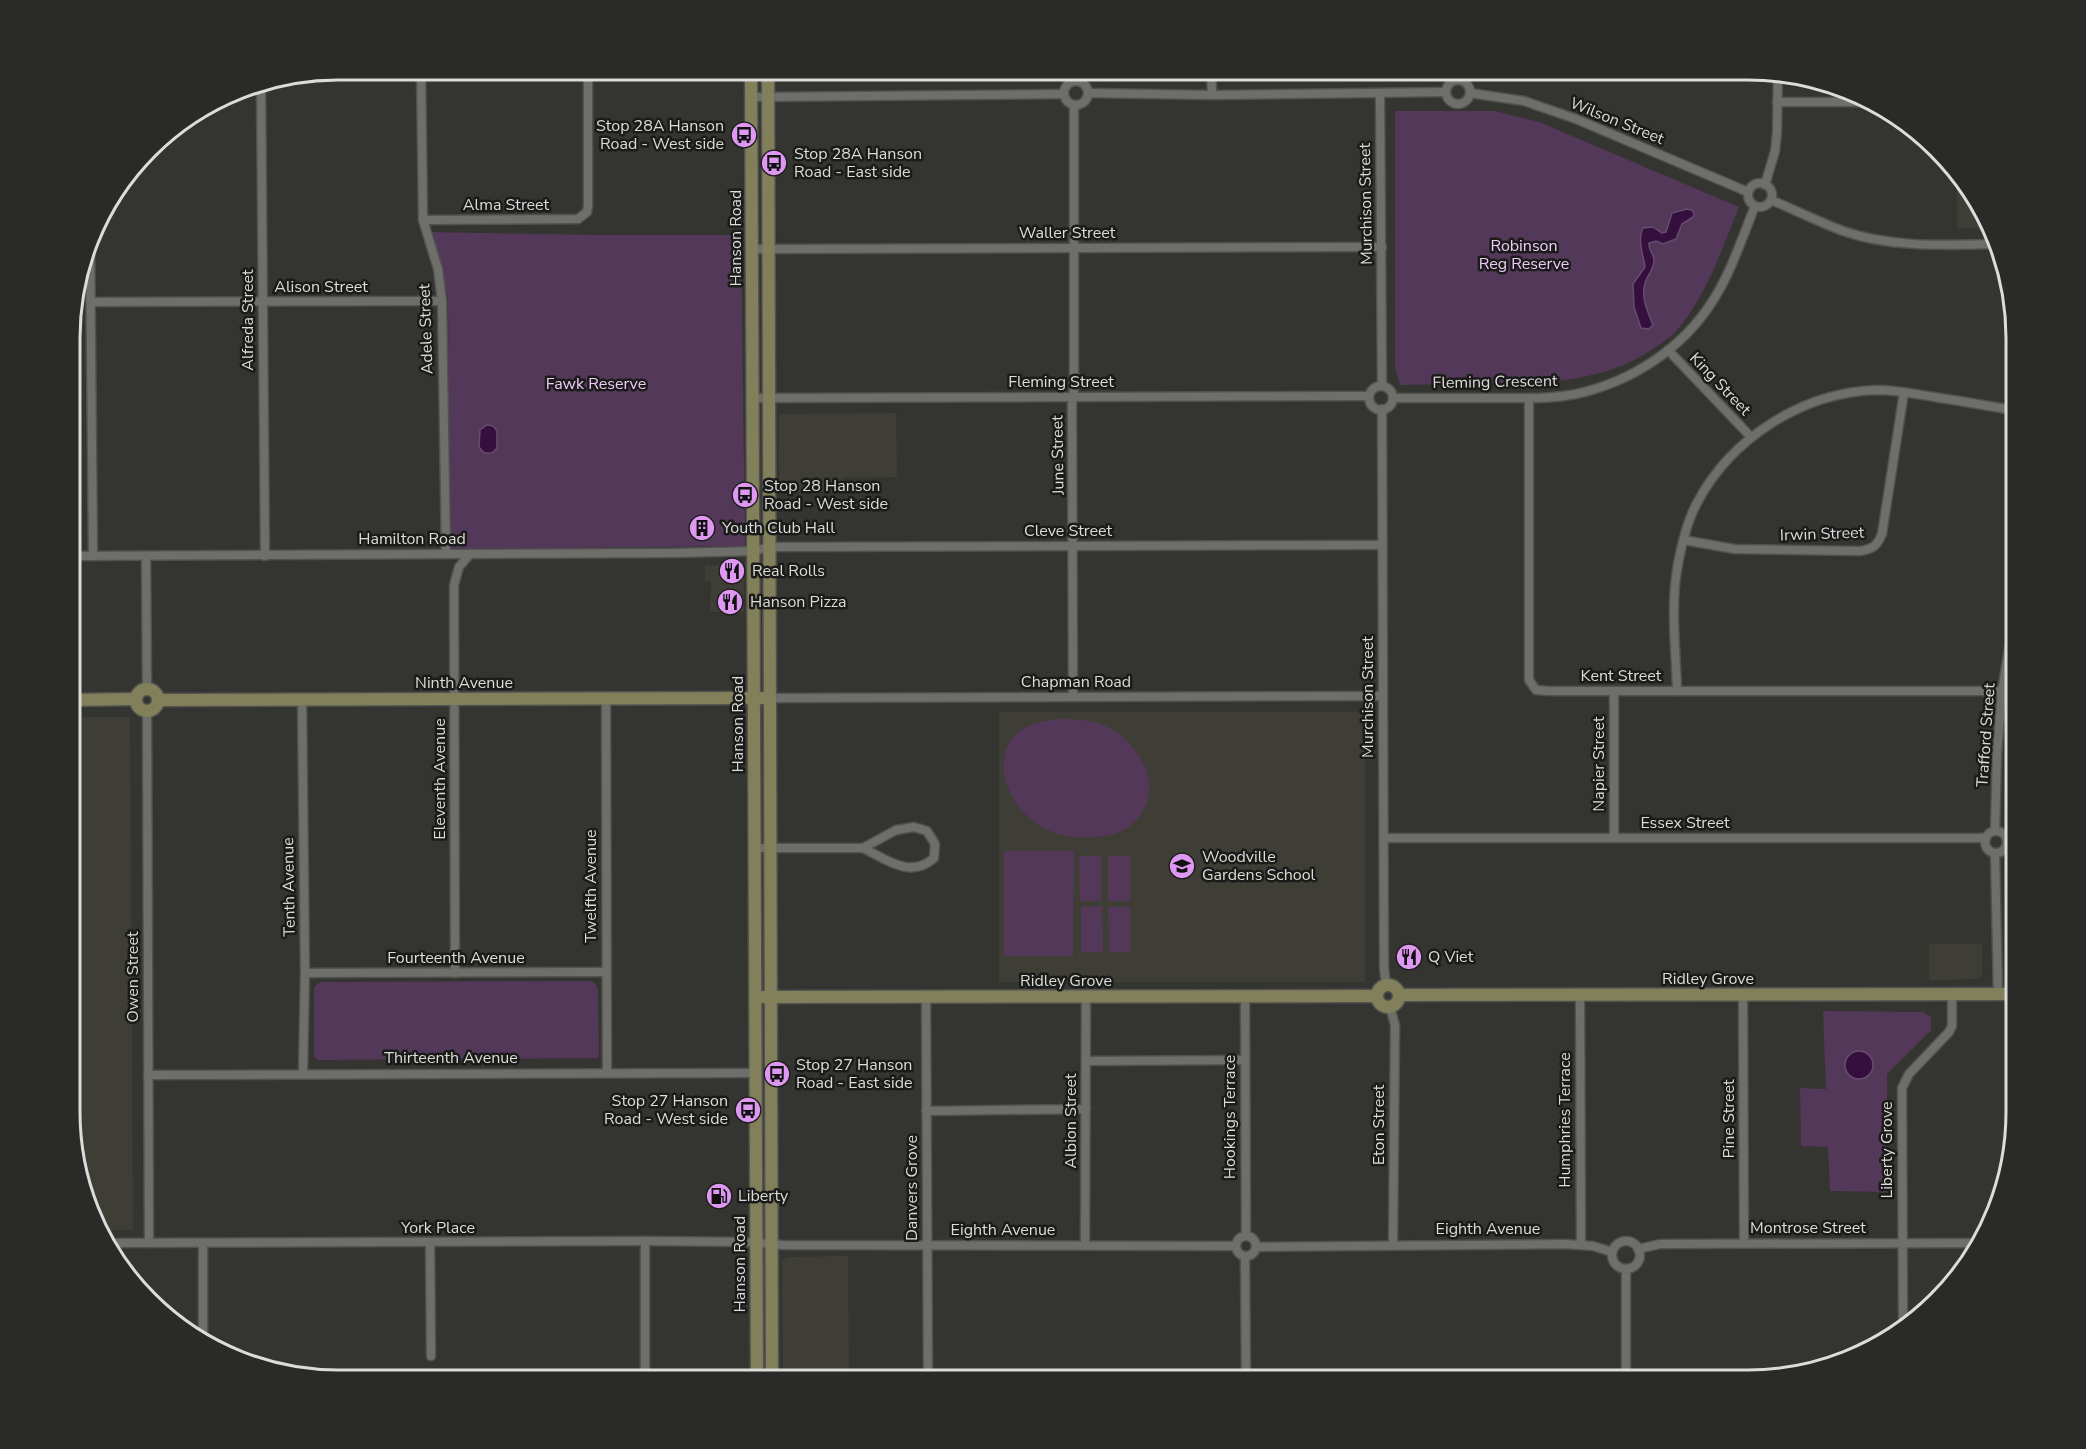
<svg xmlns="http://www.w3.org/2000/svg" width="2086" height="1449" font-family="'Nunito Sans',sans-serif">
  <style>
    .built { fill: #3f3e36 }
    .green { fill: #53385a }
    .water { fill: #350f3e; stroke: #674c6d; stroke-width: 1.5 }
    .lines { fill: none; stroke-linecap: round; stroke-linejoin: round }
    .street-casing { stroke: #51514f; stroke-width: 11 }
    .secondary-casing { stroke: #51514f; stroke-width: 15 }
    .street { stroke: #6e6e6b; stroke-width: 8 }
    .secondary { stroke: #827f5b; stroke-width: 12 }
    .labels { text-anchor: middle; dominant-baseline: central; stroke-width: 5; stroke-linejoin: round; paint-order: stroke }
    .street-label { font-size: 16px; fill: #dcdcda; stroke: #1b1b1a }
    .poi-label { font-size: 16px; fill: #dcdcda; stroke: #1b1b1a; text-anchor: start }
    .park-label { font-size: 16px; fill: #efcbf9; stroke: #1b1b1a }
    .rim { fill: none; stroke: #dcdcda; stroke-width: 3 }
  </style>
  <rect width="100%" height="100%" fill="#343431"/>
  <g class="built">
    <path d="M1957,179L1989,218L1992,228H1957Z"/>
    <path d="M896,413L897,477L842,478L841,492H779V414Z"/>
    <path d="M71,480H81V538L76,545H71Z"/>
    <path d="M705,565L741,566L744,570V612H710L711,582L705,581Z"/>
    <rect x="999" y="712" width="366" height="270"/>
    <path d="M71,717H130L133,1230H100L71,1146Z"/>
    <path d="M1929,944H1982V975L1979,979L1929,980Z"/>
    <path d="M848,1256L849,1380H783L782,1261L787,1257Z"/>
  </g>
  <g class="green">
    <path d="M1395,111H1495L1539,122L1739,207C1722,249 1707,294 1678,329C1673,336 1664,341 1657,346C1609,381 1553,383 1496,383C1464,384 1432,384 1400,385L1395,367Z"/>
    <path d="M429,232L599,235H741L745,546L450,549L448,299L442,272Z"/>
    <path d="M1060,719C1079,719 1097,720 1113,730C1130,740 1149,764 1149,785C1150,811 1131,832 1106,836C1084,838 1064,839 1044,828C1011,812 985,757 1021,730C1033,722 1046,721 1060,719Z"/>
    <path d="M1004,851H1074L1073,956H1004Z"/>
    <path d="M1079,856H1101V901H1080Z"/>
    <rect x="1108" y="856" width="22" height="45"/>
    <path d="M1102,906L1103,952H1081V907Z"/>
    <path d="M1108,907H1130V952H1109Z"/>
    <path d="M591,981L596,984L598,990L599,1054L597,1058L318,1060L314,1056V988L317,984L321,982Z"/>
    <path d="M1823,1011L1923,1012L1931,1017V1030L1887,1074V1192L1830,1191L1828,1147L1801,1146L1800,1088L1826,1089Z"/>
  </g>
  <g class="water">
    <path d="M1687,209L1692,210L1694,214L1693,217L1682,224L1676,239L1663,244L1656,241L1649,243C1648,250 1654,253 1654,261C1654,267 1650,273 1647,278C1639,294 1647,310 1653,325L1649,329L1641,328L1634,307L1633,284L1645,267C1643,254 1637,239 1643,228L1653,227L1662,233L1666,232L1672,213Z"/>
    <path d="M487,425L493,426L497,431V448L492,453H484L479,447L480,430Z"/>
    <circle cx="1859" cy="1065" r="14"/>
  </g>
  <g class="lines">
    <g class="street-casing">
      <g id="street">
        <path d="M421,69L423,220L438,269L442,301L446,554"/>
        <path d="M1211,69L1212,95"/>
        <circle cx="1458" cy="92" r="12"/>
        <path d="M1077,81L1079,69"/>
        <circle cx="1076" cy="93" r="12"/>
        <path d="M261,84L265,556"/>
        <path d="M1088,93L1212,95L1446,92"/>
        <path d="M1470,93L1524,101L1576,119L1748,192"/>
        <path d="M1380,94L1382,386"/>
        <path d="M751,97L1064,94"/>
        <path d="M1777,102H1869"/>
        <circle cx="1760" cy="195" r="12"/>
        <path d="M1765,185L1775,151L1777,133L1778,72"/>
        <path d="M1771,200C1795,210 1819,222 1843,231C1891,248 1947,245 1996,244"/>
        <path d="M423,220L578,219L587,212L588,206V69"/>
        <path d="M90,239L93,556"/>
        <path d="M752,249L1382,247"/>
        <path d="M92,302L442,301"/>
        <path d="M1668,350L1751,437"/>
        <circle cx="1381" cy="398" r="12"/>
        <path d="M753,398L1369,396"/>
        <path d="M1393,398C1428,398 1463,398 1498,398C1524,398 1551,399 1576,394C1631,382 1682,349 1712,302C1731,273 1742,238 1755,206"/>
        <path d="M1529,398V680L1536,690L1550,691H2002"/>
        <path d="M1382,409L1384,968L1386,984"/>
        <path d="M1684,540L1734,549L1860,551C1873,549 1877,546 1882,534L1904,392"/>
        <path d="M71,556L675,553L754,551L769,547L1382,545"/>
        <path d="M146,557L147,689"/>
        <path d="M1614,691V838"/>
        <path d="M1677,691C1676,649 1670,605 1678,564C1682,543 1687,521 1697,503C1731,438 1803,392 1877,390C1898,390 1920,395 1940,398C1966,402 1991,406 2016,411"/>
        <path d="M1073,697L1072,404L1074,389V105"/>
        <path d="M769,698L1382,696"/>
        <path d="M606,699L607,1072"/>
        <path d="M302,700L305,973L303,1073"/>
        <path d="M147,711L149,1243"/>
        <path d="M1995,831L1997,754L2002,691L2016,607"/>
        <circle cx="1996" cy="842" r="11"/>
        <path d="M1384,838H1986"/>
        <path d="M755,848H863L896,830L914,827L927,831L935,844L934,858C911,879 887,860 863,848"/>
        <path d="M1995,853L1998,994"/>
        <path d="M305,973L606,972"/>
        <path d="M455,973L454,585L459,567L470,554"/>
        <path d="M1580,995L1581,1244"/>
        <path d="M1743,995L1744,1242"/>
        <path d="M926,997L928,1380"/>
        <path d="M1245,997L1246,1236"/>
        <path d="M1390,1007L1395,1025L1393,1245"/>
        <path d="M1086,1061L1245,1060"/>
        <path d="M148,1075L755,1073"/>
        <path d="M926,1111L1086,1109"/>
        <circle cx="1246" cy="1246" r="10"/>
        <circle cx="1626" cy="1255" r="14"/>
        <path d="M104,1243L645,1241L747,1242L782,1245L1236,1246"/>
        <path d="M430,1243L431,1356"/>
        <path d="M1085,1244L1086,997"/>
        <path d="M1256,1247L1565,1244L1593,1246L1612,1252"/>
        <path d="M1638,1249L1660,1244L1979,1243"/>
        <path d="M1245,1256L1246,1380"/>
        <path d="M1626,1269V1380"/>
        <path d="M1903,1323L1902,1088L1909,1074L1949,1032L1952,1026V995"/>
        <path d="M203,1340V1243"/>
        <path d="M645,1380V1241"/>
      </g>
    </g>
    <g class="secondary-casing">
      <g id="secondary">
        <path d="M751,69L757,1380"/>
        <path d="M768,69L772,1380"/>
        <circle cx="147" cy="700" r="11"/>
        <path d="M71,700L136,699"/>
        <path d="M158,700L762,698"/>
        <circle cx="1388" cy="996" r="11"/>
        <path d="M1400,995L2016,994"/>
        <path d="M763,997L1377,996"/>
      </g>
    </g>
    <use href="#street" class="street"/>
    <use href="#secondary" class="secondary"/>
  </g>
  <defs>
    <g id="bus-disc" transform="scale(1.35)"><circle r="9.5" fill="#df98f1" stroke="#1b1b1a"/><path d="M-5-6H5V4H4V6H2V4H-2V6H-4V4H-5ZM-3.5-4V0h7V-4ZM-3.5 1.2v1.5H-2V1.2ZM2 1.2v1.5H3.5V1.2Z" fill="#111"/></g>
    <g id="building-disc" transform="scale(1.35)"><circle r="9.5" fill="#df98f1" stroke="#1b1b1a"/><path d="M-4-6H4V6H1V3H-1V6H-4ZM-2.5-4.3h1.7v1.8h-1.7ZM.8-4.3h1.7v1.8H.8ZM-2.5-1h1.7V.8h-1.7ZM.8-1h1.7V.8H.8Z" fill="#111"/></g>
    <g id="restaurant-disc" transform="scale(1.35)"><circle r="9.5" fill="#df98f1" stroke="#1b1b1a"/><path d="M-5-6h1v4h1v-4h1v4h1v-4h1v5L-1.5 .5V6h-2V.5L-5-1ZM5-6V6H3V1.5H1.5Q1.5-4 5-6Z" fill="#111"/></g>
    <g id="school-disc" transform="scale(1.35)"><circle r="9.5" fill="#df98f1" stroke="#1b1b1a"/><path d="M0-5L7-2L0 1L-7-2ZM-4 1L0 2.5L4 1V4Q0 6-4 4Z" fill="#111"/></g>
    <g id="fuel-disc" transform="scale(1.35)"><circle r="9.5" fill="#df98f1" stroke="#1b1b1a"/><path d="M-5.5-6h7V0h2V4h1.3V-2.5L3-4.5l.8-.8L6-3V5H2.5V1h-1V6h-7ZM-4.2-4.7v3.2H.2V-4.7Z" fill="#111"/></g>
  </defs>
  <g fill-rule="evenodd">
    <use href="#bus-disc" x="744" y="135"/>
    <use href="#bus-disc" x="774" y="163"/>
    <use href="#bus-disc" x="745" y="495"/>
    <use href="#building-disc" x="702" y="528"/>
    <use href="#restaurant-disc" x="732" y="571"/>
    <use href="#restaurant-disc" x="730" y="602"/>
    <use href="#school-disc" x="1182" y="866"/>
    <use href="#restaurant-disc" x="1409" y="957"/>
    <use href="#bus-disc" x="777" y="1074"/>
    <use href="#bus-disc" x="748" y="1110"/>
    <use href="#fuel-disc" x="719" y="1196"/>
  </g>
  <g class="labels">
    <g class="street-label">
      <text transform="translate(1617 121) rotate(22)">Wilson Street</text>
      <text transform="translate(1366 204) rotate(-91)">Murchison Street</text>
      <text x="506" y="205">Alma Street</text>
      <text x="1067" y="233">Waller Street</text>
      <text transform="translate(736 238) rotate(-90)">Hanson Road</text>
      <text x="321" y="287">Alison Street</text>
      <text transform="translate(248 320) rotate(-90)">Alfreda Street</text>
      <text transform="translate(426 329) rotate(-92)">Adele Street</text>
      <text x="1061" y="382">Fleming Street</text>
      <text transform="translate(1495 382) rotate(-1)">Fleming Crescent</text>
      <text transform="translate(1720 384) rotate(46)">King Street</text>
      <text transform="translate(1058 455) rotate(-91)">June Street</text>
      <text x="1068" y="531">Cleve Street</text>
      <text transform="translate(1822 534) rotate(-2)">Irwin Street</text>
      <text x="412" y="539">Hamilton Road</text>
      <text x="1621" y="676">Kent Street</text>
      <text x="1076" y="682">Chapman Road</text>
      <text x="464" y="683">Ninth Avenue</text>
      <text transform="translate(1368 697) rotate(-90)">Murchison Street</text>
      <text transform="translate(738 724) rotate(-90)">Hanson Road</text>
      <text transform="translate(1986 735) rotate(-86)">Trafford Street</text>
      <text transform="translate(1599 764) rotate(-90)">Napier Street</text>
      <text transform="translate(440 779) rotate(-90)">Eleventh Avenue</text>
      <text x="1685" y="823">Essex Street</text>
      <text transform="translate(591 886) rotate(-90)">Twelfth Avenue</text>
      <text transform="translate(289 887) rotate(-91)">Tenth Avenue</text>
      <text x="456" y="958">Fourteenth Avenue</text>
      <text transform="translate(133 977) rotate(-90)">Owen Street</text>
      <text x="1708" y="979">Ridley Grove</text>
      <text x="1066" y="981">Ridley Grove</text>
      <text x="451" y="1058">Thirteenth Avenue</text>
      <text transform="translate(1230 1117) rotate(-90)">Hookings Terrace</text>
      <text transform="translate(1729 1119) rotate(-90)">Pine Street</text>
      <text transform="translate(1565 1120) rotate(-90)">Humphries Terrace</text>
      <text transform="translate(1071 1121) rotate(-90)">Albion Street</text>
      <text transform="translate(1379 1125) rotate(-90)">Eton Street</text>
      <text transform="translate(1887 1150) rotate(-90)">Liberty Grove</text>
      <text transform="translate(912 1188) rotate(-90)">Danvers Grove</text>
      <text x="438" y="1228">York Place</text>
      <text x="1808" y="1228">Montrose Street</text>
      <text x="1488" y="1229">Eighth Avenue</text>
      <text x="1003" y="1230">Eighth Avenue</text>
      <text transform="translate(740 1264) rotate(-90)">Hanson Road</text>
    </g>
    <g class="poi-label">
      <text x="724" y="126" text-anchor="end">Stop 28A Hanson<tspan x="724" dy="18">Road - West side</tspan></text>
      <text x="794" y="154">Stop 28A Hanson<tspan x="794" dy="18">Road - East side</tspan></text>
      <text x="764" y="486">Stop 28 Hanson<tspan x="764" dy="18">Road - West side</tspan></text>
      <text x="722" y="528">Youth Club Hall</text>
      <text x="752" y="571">Real Rolls</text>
      <text x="750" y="602">Hanson Pizza</text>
      <text x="1202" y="857">Woodville<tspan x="1202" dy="18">Gardens School</tspan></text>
      <text x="1428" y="957">Q Viet</text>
      <text x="796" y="1065">Stop 27 Hanson<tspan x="796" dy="18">Road - East side</tspan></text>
      <text x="728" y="1101" text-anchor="end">Stop 27 Hanson<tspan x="728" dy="18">Road - West side</tspan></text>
      <text x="738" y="1196">Liberty</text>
    </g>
    <g class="park-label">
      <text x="1524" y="246">Robinson<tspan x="1524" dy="18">Reg Reserve</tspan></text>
      <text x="596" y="384">Fawk Reserve</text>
    </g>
  </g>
  <path d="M0 0H2086V1449H0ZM338 80H1748A258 258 0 0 1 2006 338V1112A258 258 0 0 1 1748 1370H338A258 258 0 0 1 80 1112V338A258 258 0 0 1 338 80Z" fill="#2a2a29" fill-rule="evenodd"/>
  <path class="rim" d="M338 80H1748A258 258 0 0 1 2006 338V1112A258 258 0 0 1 1748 1370H338A258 258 0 0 1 80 1112V338A258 258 0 0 1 338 80Z"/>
</svg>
